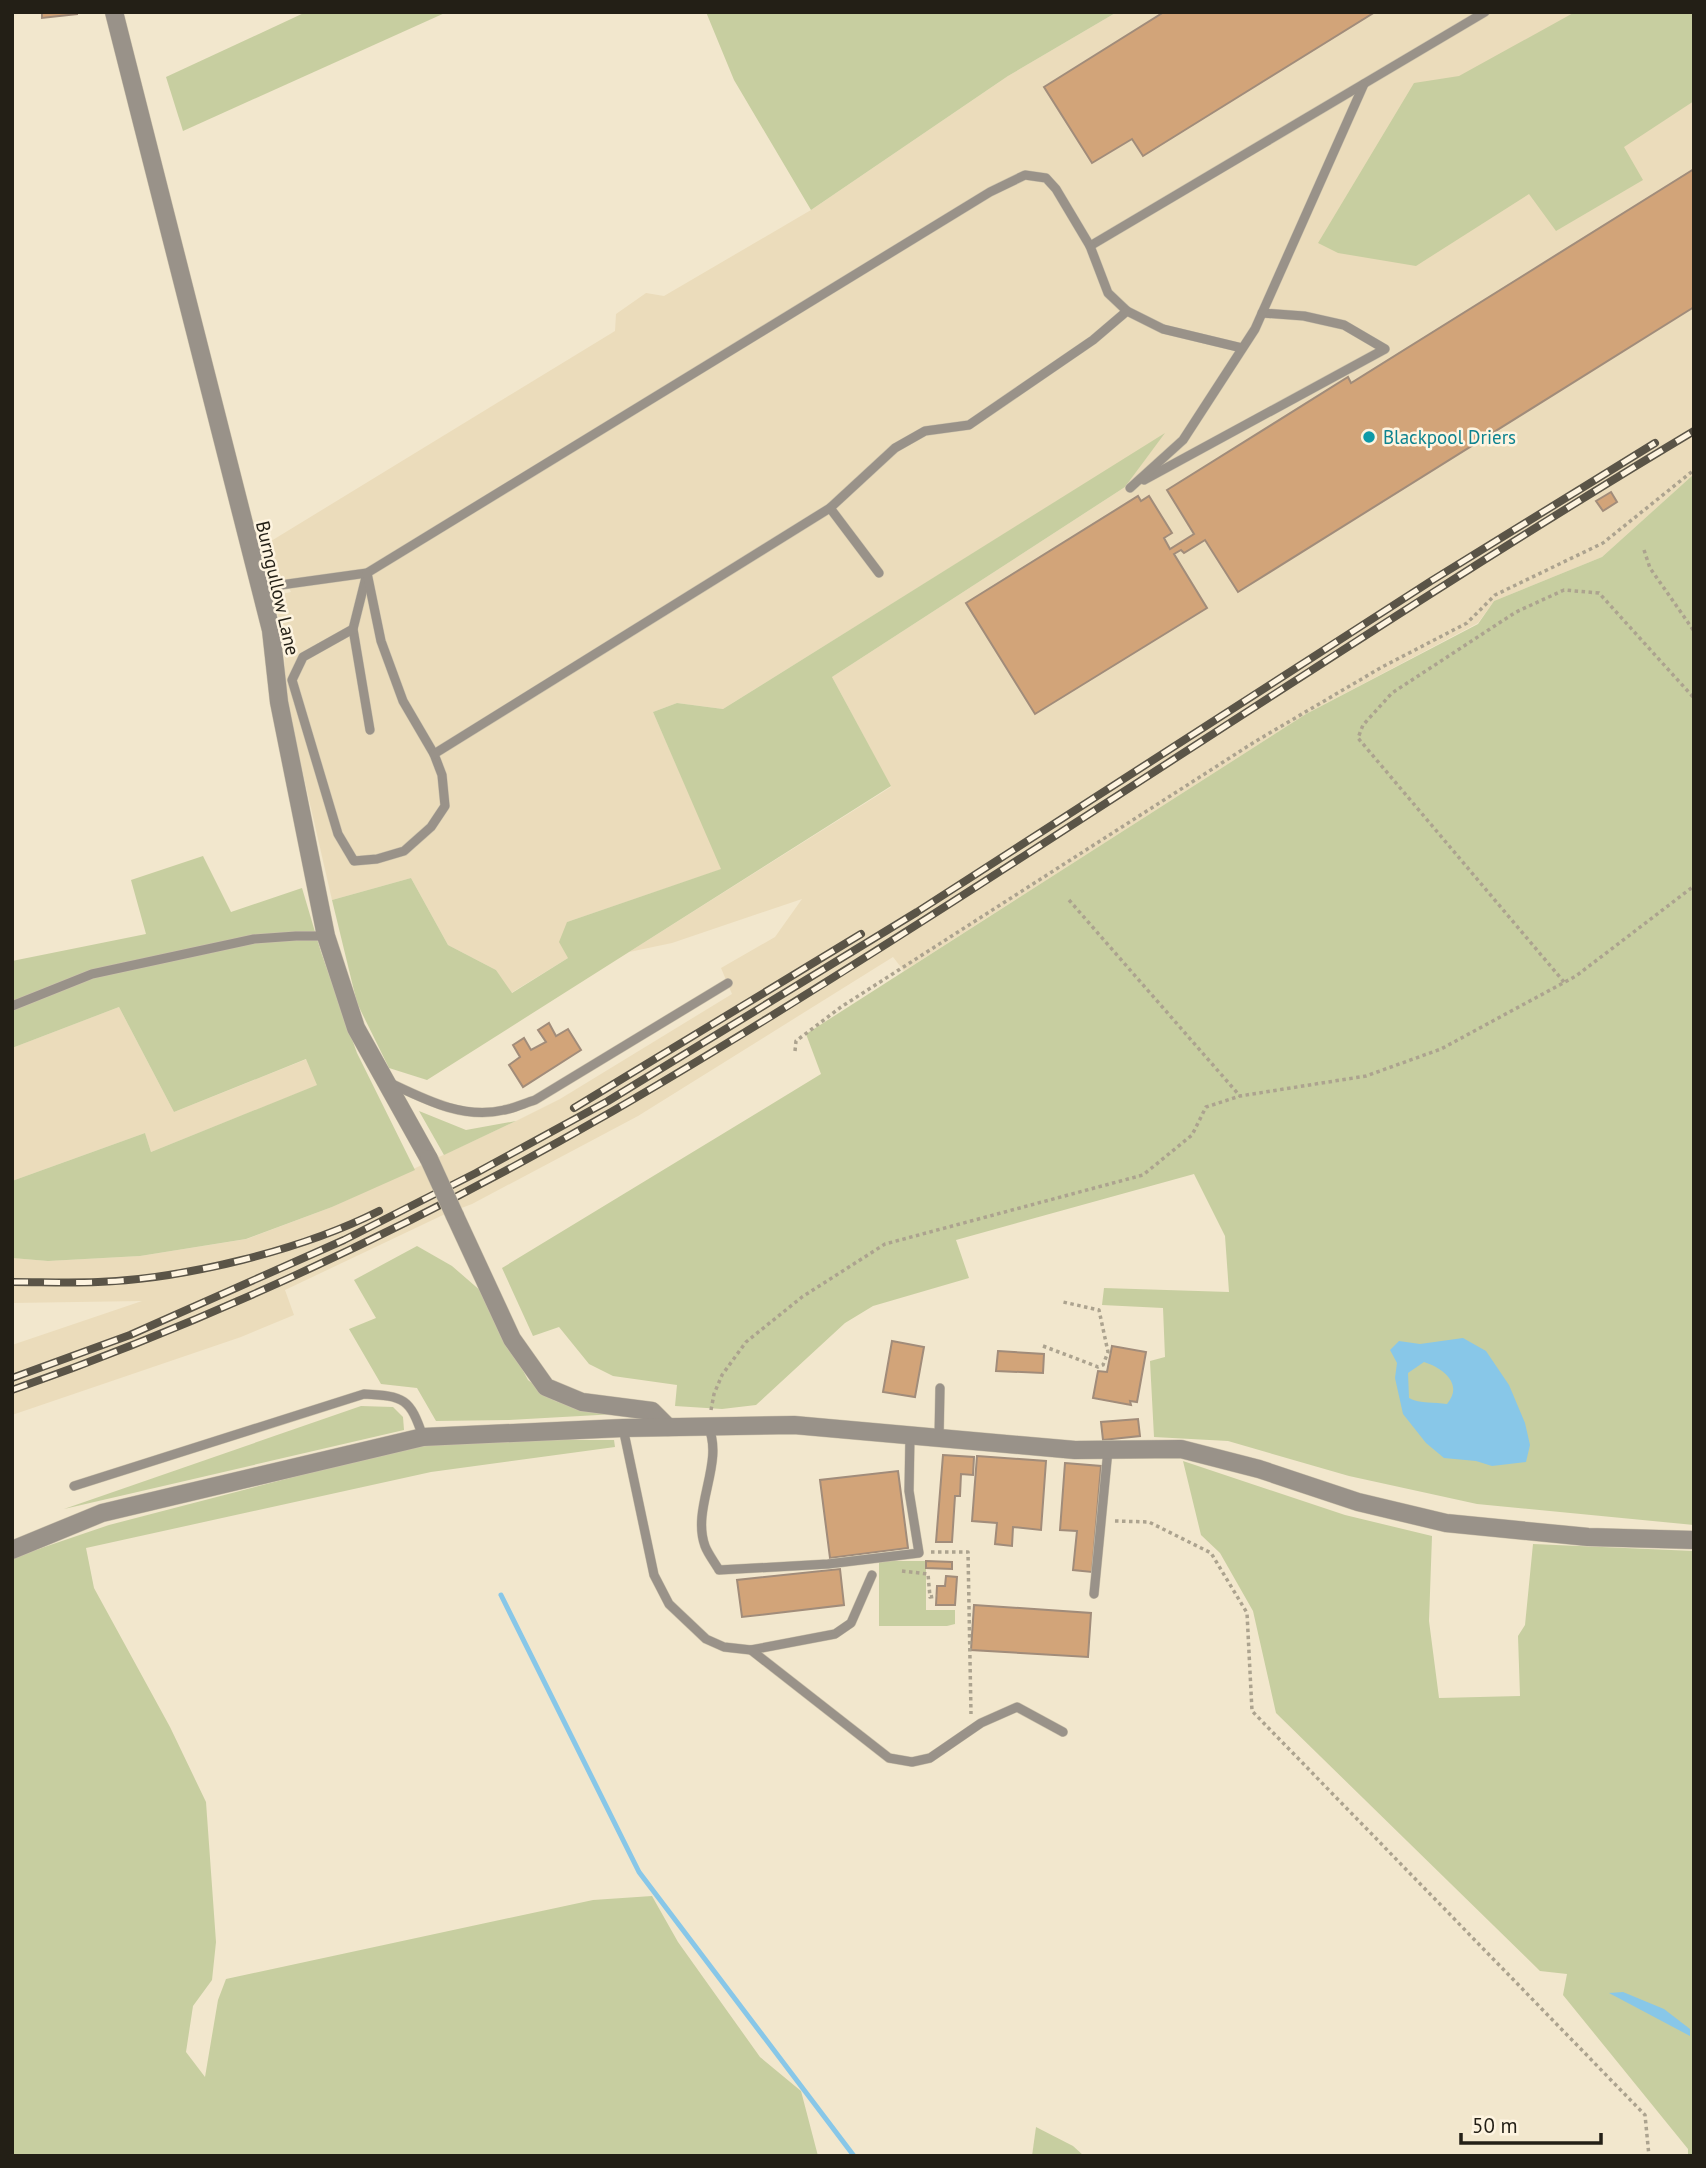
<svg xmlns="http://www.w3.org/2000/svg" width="1706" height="2168" font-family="'PT Sans',sans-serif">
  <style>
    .built { fill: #ebdcbb }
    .green { fill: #c7cea0 }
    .water { fill: #88c7e8; fill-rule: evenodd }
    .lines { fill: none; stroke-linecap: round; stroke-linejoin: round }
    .stream { stroke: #88c7e8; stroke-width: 5 }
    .building { fill: #d2a479; stroke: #a18c7a; stroke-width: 2 }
    .lane-casing { stroke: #cdc3ac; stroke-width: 10 }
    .street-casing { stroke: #cdc3ac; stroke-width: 19 }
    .path { stroke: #aca38f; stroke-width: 3.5; stroke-dasharray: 3.5 3.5; stroke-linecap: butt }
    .lane { stroke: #999289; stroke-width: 9 }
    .street { stroke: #999289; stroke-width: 18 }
    .rail-casing { stroke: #5a5447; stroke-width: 8 }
    .rail { stroke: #fef4e0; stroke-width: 5; stroke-dasharray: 16; stroke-linecap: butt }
    .street-bridge-casing { stroke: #cdc3ac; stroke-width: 19; stroke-linecap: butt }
    .street-bridge { stroke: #999289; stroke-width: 18 }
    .culture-dot { fill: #0f9aa8; stroke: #fef4e0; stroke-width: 2.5 }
    .labels { text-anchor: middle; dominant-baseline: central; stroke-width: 5; stroke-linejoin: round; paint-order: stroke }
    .culture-label { font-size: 19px; fill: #0d838f; stroke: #fef4e0; text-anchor: start }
    .street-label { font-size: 19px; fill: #231f16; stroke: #fef4e0 }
  </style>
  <rect width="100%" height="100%" fill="#f2e7cd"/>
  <g class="built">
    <path d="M1117,12H1694V474L1602,557L1494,601L1478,623L1306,714L904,971L893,957L638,1116L472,1204L443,1215L285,1290L294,1315L241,1337L12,1415V1345L142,1301L12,1303V1258L48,1261L140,1256L247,1239L332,1207L516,1121L560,1099L732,994L721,968L775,937L802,899L672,943L629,952L891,787L832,677L1125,487L1163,435L723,709L677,703L653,712L722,869L567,922L568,958L511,993L496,970L448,945L411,878L332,900L285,695L284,632L274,605L281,594L291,592L285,579L264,563L258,549L615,331L616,314L646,293L664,296L811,210L1008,76Z"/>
    <path d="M119,1007L174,1112L307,1059L318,1085L151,1152L145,1133L12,1181V1048Z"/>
  </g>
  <g class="green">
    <path d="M306,12H447L183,131L166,77Z"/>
    <path d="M706,12H1117L1008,76L811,210L734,80Z"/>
    <path d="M1575,12H1694V101L1624,147L1643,180L1556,231L1529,194L1416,266L1338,253L1318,243L1414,83L1459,76Z"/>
    <path d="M1165,433L1125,487L832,677L891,786L427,1080L389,1068L357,1003L332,900L411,878L448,945L496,970L512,993L568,958L559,942L567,922L721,869L653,712L677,703L723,709Z"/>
    <path d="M1694,474V1525L1477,1504L1349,1476L1228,1441L1154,1437L1150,1361L1165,1357L1163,1308L1102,1305L1104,1288L1229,1292L1225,1236L1194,1174L956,1240L969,1278L873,1306L845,1323L756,1405L722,1409L675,1406L677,1385L613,1376L589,1364L559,1327L533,1336L502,1268L821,1074L806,1034L1306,714L1478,624L1494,601L1602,557Z"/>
    <path d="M203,856L231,912L302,888L321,952L357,1053L415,1170L332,1207L246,1239L140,1256L48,1261L12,1258V1181L145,1133L151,1152L317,1085L306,1059L174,1112L119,1007L12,1048V961L146,934L131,880Z"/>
    <path d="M419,1111L466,1130L516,1121L444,1155Z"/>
    <path d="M417,1246L452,1266L482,1292L528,1380L555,1401L616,1414L509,1420L436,1421L417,1388L381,1384L349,1329L376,1318L354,1280Z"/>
    <path d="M361,1406L393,1407L403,1417L404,1430L64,1509Z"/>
    <path d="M477,1440H614L615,1447L431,1472L86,1548L94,1588L170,1727L206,1802L216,1942L212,1980L193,2006L186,2052L205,2077L218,2000L226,1979L593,1900L652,1896L678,1942L760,2057L801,2091L818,2156H12V1558L109,1525L405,1448Z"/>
    <path d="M1183,1461L1345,1515L1432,1536L1429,1621L1439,1698L1520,1696L1518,1636L1525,1625L1533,1544L1694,1551V2156H1688V2149L1563,1995L1567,1974L1540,1971L1276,1713L1253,1611L1220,1553L1201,1535Z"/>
    <path d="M879,1561H926V1610H955V1624L947,1626H879Z"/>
    <path d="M1036,2127L1073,2146L1084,2156H1032Z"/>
  </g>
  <g class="water">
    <path d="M1463,1338L1486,1351L1509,1385L1525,1423L1530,1445L1526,1462L1492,1466L1476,1461L1444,1458L1426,1443L1403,1414L1395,1378L1397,1363L1390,1350L1399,1341L1420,1344ZM1424,1362C1443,1368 1464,1384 1447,1404C1435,1402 1420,1404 1409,1398L1408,1373Z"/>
    <path d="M1623,1992L1664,2009L1690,2029V2036L1609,1993Z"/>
  </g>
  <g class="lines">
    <path class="stream" d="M501,1595L639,1872L854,2156"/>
  </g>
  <g class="building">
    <path d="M42,12H77V14L42,18Z"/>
    <path d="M1164,12H1375L1143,156L1132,139L1092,163L1044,87Z"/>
    <path d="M1694,169V307L1238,592L1205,540L1184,553L1181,550L1174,554L1207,608L1035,714L966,603L1138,496L1141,501L1149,496L1172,533L1164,538L1170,549L1194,534L1167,490L1348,377L1351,383Z"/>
    <path d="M1611,492L1617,502L1603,511L1596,501Z"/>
    <path d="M549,1023L556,1036L568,1029L581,1050L523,1087L509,1065L520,1057L513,1045L524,1038L531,1050L546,1042L538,1030Z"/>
    <path d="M892,1341L924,1347L915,1397L883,1392Z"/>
    <path d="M1112,1346L1146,1352L1137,1402L1130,1401L1131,1405L1093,1398L1098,1371L1107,1372Z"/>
    <path d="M998,1351L1044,1354L1043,1373L996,1371Z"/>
    <path d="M1138,1419L1140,1436L1103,1440L1101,1422Z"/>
    <path d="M943,1455L974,1457L973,1475L961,1474L960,1496H955L952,1542H936Z"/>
    <path d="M977,1456L1046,1461L1041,1530L1013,1527L1012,1546L995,1544L997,1523L972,1521Z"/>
    <path d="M1065,1463L1101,1466L1092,1572L1073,1570L1077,1531L1060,1530Z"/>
    <path d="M898,1471L908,1548L830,1558L820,1480Z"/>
    <path d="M926,1561L952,1562V1569L926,1568Z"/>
    <path d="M840,1569L844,1605L742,1617L737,1580Z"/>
    <path d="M946,1576L957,1577L955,1605H936L937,1586H945Z"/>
    <path d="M974,1605L1091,1613L1088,1657L971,1650Z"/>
  </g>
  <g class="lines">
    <g class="lane-casing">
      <g id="lane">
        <path d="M1090,246L1485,12"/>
        <path d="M1144,480L1385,349L1344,325L1304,316L1262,313"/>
        <path d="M1130,488L1183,440L1255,329L1364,84"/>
        <path d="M830,508L879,573"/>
        <path d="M366,577L353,629L370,730"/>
        <path d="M259,588L367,573L990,192L1025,175L1046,178L1056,189L1090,246L1108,293L1127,311L1163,329L1242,348"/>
        <path d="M353,629L303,657L292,680L338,834L354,861L377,859L404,851L431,827L445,806L442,775L434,754L403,701L381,641L367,573"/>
        <path d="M434,754L830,508L895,448L925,431L969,425L1093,340L1127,311"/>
        <path d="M12,1006L92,974L254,939L296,936H326"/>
        <path d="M388,1082C424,1099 463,1120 504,1110C515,1108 525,1103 535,1100L728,983"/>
        <path d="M708,1426C725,1463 691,1508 705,1546C708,1554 715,1563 719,1570L828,1564L919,1553L909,1491L910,1435"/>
        <path d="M623,1428L654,1575L669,1604L706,1639L724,1647L751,1650L835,1634L851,1623L872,1575"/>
        <path d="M939,1437L940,1388"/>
        <path d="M74,1486L364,1394C404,1396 410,1398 423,1437"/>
        <path d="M1094,1594L1108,1450"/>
        <path d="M751,1650L889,1758L912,1762L930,1758L981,1723L1017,1707L1063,1732"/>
      </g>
    </g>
    <g class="street-casing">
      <g id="street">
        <path d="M114,12L271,630L279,702L326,936L356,1028L429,1159"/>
        <path d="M455,1216L512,1339L546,1387L582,1402L652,1411L668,1427"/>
        <path d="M12,1550L102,1513L423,1437L623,1428L794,1425L1075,1450L1181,1449L1259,1469L1358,1502L1446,1523L1588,1537L1694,1540"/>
      </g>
    </g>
    <g class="path">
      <path d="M1644,550L1650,568L1694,631"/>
      <path d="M1069,900L1240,1096"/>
      <path d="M1564,982L1358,738L1363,725L1392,693L1516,612L1564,590L1599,593L1694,698"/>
      <path d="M795,1051L796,1041L841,1007L1256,741L1382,667L1467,623L1495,595L1603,543L1694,470"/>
      <path d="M1043,1346L1098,1367L1103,1365L1108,1352L1099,1310L1063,1302"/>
      <path d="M711,1410L714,1394L722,1375L746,1342L802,1297L885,1244L1143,1175L1192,1135L1206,1107L1240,1096L1366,1076L1441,1049L1576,976L1694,886"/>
      <path d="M1115,1521L1149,1522L1211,1553L1247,1613L1252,1711L1645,2115L1649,2156"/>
      <path d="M931,1552H968L971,1714"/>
      <path d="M902,1571L928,1574L930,1597L937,1596"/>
    </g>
    <use href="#lane" class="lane"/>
    <use href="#street" class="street"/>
    <g class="rail-casing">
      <g id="rail">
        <path d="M574,1108L861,934"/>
        <path d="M12,1282C41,1282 70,1283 98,1282C184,1279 302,1250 379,1211"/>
        <path d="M12,1378L130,1335L344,1240L476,1173L608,1101L917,912L1431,581L1655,443"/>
        <path d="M12,1390C220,1317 422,1221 613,1111C753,1030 891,942 1027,854C1248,712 1468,566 1694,431"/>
      </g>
    </g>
    <use href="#rail" class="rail"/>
    <g class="street-bridge-casing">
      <path id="street-bridge" d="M429,1159L455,1216"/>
    </g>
    <use href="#street-bridge" class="street-bridge"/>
  </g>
  <circle class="culture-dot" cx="1369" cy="437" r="7"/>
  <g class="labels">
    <g class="culture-label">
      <text x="1383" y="437">Blackpool Driers</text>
    </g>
    <g class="street-label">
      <text transform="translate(278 588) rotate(77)">Burngullow Lane</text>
    </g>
  </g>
  <rect width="1706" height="2168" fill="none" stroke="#231f16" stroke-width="28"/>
  <path d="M1461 2133v10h140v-10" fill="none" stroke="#231f16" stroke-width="3.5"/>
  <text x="1472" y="2133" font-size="21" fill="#231f16" stroke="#fef4e0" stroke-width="5" paint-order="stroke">50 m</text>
</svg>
